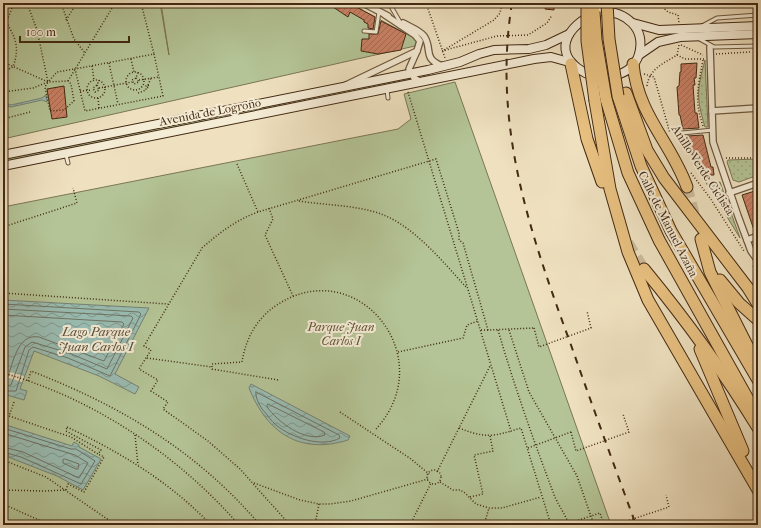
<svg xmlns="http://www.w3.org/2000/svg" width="761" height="528" font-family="'IM FELL French Canon',serif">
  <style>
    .grass { fill: url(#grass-dots); stroke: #7b7654 }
    .green { fill: #b4c496; stroke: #7b7654 }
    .water { fill: url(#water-waves); stroke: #778273 }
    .pier { fill: #efe1c0 }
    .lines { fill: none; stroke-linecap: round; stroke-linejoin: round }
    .shore { stroke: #6e7363; stroke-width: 1 }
    .building { fill: url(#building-hatch); stroke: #422913 }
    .motorway-tunnel { stroke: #ccbc9d; stroke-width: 11; stroke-dasharray: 11 5.5; stroke-linecap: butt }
    .service-casing { stroke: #6d573e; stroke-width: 5 }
    .minor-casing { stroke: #6d573e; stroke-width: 8 }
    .secondary-casing { stroke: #422913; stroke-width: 10 }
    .motorway-casing { stroke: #422913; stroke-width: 13 }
    .path { stroke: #422913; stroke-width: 1.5; stroke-dasharray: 1 2; stroke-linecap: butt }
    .service { stroke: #f5ecd6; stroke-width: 3 }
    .minor { stroke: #f5ecd6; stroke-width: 5.5 }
    .secondary { stroke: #f5ecd6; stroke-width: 8 }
    .motorway { stroke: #e8c080; stroke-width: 11 }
    .rail { stroke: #422913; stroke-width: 2; stroke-dasharray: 7 7; stroke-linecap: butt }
    .motorway-bridge-casing { stroke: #422913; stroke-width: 13; stroke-linecap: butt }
    .path-bridge { stroke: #422913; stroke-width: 1.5; stroke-dasharray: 1 2; stroke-linecap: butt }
    .motorway-bridge { stroke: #e8c080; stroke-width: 11 }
    .labels { text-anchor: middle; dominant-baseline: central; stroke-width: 4; stroke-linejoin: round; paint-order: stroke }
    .street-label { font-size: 12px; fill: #422913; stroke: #f5ecd6 }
    .park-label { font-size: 12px; font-style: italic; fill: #5e5034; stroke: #f5ecd6 }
    .water-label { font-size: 13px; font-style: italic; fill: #584e3b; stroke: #f5ecd6 }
  </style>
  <defs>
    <pattern id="grass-dots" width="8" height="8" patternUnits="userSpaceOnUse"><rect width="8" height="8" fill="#b4c496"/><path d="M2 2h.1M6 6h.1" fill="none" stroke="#9ca880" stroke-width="1.8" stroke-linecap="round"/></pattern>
    <pattern id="water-waves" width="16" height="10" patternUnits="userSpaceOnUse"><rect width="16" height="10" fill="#9abdb3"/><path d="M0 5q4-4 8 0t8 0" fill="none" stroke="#7f9a90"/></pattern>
    <pattern id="building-hatch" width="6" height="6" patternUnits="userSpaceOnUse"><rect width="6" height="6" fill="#c98064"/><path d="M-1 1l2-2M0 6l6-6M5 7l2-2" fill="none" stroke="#a56951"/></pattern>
  </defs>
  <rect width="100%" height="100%" fill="#efe1c0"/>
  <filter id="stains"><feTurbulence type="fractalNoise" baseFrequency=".005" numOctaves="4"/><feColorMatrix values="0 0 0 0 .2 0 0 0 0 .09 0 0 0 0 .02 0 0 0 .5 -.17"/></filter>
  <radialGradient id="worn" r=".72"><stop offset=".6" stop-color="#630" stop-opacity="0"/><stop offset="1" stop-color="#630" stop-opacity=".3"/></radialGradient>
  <g class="grass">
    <path d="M705,60L708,127H705C696,97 697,90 705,60Z"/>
    <path d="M758,159V175L739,182L733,180L727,162L728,160Z"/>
    <path d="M700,173L716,183L720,182L740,238Z"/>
  </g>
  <g class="green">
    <path d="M3,3H160L169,55L161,3H349L416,39L417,43L415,46L3,139Z"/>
    <path d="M408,78V80L386,85L3,162V159Z"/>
    <path d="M455,82L611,525H3V207L398,129L411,119L404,94Z"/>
  </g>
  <g class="water">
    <path d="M46,95L47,102L42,100L11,107L3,105V102L11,105L42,98Z"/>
    <path d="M3,300L149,308L115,374L139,387L135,394L99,376L34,351L20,389L27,391L24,400L7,395L3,409Z"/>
    <path d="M251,384L350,436L348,440C300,455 267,433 249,388Z"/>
    <path d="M3,424L72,446L74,442L79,445V447L101,459L83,490L57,476L3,455Z"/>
  </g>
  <path class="pier" d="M3,370L24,376L22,382L3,376Z"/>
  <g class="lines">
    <g class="shore">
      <path d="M3,304L139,312L141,314L110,376L68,358L33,347L29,350L16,391H7L3,394"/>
      <path d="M3,309L131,316L133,318L107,369L69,353L32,342L25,347L11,385L3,387"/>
      <path d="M3,315L122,322L124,324L104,361L39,337C17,333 13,364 7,379L3,380"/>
      <path d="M256,392L339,435L340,438C322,448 292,438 276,425C271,421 267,414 262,409C259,404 255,397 256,392Z"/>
      <path d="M268,404L324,432L325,435C305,443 278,422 267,407Z"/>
      <path d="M3,428L71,449H76L95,461L81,484L21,457L3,452"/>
      <path d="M3,433L75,455L88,463L79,478L23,452L3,447"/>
      <path d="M65,459L79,464L78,469H76L63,463V460Z"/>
    </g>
  </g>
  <g class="building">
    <path d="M335,3H349L375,17L373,29L368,28V24L364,22V20L350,12L348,17L333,7Z"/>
    <path d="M546,3H554V10L545,9Z"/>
    <path d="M381,21L406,34L401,50L378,54L361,51L362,39H369V34H378Z"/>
    <path d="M697,63L696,78H694L695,85H693L695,113H697L699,128L683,129L680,115H679L677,87L679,86L680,72H681V64Z"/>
    <path d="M64,86L67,117L52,119L47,89Z"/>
    <path d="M703,135L711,167H713L714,175H706V173L701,171V168H697L694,155H692V148H690L689,142H688L687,136Z"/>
    <path d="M758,190V232L755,233L742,195Z"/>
  </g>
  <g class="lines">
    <g class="motorway-tunnel">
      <path d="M687,187L696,221"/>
      <path d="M628,243L644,269"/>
    </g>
    <g class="service-casing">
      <g id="service">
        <path d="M389,3L400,22"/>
        <path d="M702,26L717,18L758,15"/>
        <path d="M364,31L376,32L379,12"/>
        <path d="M698,38L714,47L758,46"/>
        <path d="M387,90L388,98"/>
        <path d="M682,133L713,130"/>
        <path d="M66,155L68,163"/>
      </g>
    </g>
    <g class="minor-casing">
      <g id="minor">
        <path d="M363,3L388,16"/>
        <path d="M403,23C410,27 419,30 424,36C433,49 422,58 442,66"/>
        <path d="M710,47L713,142L738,216L751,251L758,261"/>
        <path d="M417,51L409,69L414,78L421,82"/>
        <path d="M346,85L417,51L420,41L415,35L385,15"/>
        <path d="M712,111L758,108"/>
        <path d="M729,193L758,183"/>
        <path d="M747,240L758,236"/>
      </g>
    </g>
    <g class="secondary-casing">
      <g id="secondary">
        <path d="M602,11C626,12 646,28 639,54C633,77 599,83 582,71C548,50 572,20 602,11Z"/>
        <path d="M633,23L659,30L758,26"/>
        <path d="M639,55L658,42L680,37L758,34"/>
        <path d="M3,155L428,70L460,62L479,54L494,50L529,49L546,45L569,34"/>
        <path d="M3,166L534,59L551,57L569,62"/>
      </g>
    </g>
    <g class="motorway-casing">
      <g id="motorway">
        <path d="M571,64L587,139L602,182"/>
        <path d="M633,64C638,116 671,142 687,187"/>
        <path d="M626,93L647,150L664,178L748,288L758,304"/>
        <path d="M618,96L641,166L671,231L758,380"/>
        <path d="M606,99L628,173L659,240L758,417"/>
        <path d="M595,101L610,189L628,252L648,300L758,490"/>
        <path d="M701,239L710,272L757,365"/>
        <path d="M644,269C686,320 724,372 758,428"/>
        <path d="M720,280L739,303L758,320"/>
        <path d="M700,349L743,451"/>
      </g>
    </g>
    <g class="path">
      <path d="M61,3L74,39L85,53"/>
      <path d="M141,3L154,54"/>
      <path d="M426,3L445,58"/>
      <path d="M658,3L668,12L678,15L679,23"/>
      <path d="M3,17C14,35 21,45 13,67L3,72"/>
      <path d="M66,20L77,3"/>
      <path d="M6,23L14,3"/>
      <path d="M681,45L703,55"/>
      <path d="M444,50L494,20L500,13L502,3"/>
      <path d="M442,51L497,36L528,35L547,23L552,15"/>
      <path d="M154,54L163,96L85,111L75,69Z"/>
      <path d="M716,54L750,52"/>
      <path d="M677,55L685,59H704"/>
      <path d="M131,59L134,72"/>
      <path d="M3,62L48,82L57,72L74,69"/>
      <path d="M109,63L118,104"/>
      <path d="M92,66L94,80"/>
      <circle cx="135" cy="81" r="9"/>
      <path d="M644,74L654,77L670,133"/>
      <path d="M136,78L139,82L134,84L132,80L136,78L138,72"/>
      <circle cx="96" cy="89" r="9"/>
      <path d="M139,80L159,77"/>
      <path d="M68,81L115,3"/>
      <path d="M97,85L99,90L95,92L93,88L97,85L99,80"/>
      <path d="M148,85L151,78"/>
      <path d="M647,86C649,69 664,63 677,55L679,45"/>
      <path d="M99,88L132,82"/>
      <path d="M80,91L92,90"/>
      <path d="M3,92L33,88L48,82L68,81L71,84L74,101L64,110L50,111L45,87L48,82L37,30L27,3"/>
      <path d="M408,92L511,431L521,428L551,525"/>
      <path d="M138,93L146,90V86L148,85L149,87L146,88"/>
      <path d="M98,98L99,108"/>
      <path d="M3,119L30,112"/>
      <path d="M703,126C694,100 698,86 703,60"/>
      <path d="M726,158H758"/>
      <path d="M237,164L258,212"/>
      <path d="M691,173L710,198L744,251"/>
      <path d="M299,201C324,205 351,205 375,212C411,222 442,261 466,287"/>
      <path d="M269,208L273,219L265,235L293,296"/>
      <path d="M3,227L77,203L73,188"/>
      <path d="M753,266L758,272"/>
      <path d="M3,293L168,304"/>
      <path d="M481,330H488"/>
      <path d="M498,330C514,385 533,439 553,492C557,504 565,513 569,525"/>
      <path d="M509,330L529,392L577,476L594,525"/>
      <path d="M398,352L463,338L467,325L478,321"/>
      <path d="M147,358L212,367"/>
      <path d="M3,373C93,398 178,455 239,525"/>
      <path d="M278,380L212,369V364L242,362C246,337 258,316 280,303C359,255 441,358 376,429"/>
      <path d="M28,381L31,371C121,406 197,451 260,525"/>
      <path d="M14,402L9,416L71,437L98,454L101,450L66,431L67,427"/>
      <path d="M340,412L411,459L429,474"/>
      <path d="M67,427C120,452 170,482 211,525"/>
      <path d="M459,428C480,436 489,438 511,431"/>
      <path d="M135,435L138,465"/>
      <path d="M528,448L571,432"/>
      <path d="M3,460L46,477L116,525"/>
      <circle cx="434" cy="477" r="7"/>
      <path d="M437,472L490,366"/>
      <path d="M440,482L453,490H460L465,493L476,504L489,508H502L541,497"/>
      <path d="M254,483L300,500L319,504H330L351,501L428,479"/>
      <path d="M3,490L44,491L66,490"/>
      <path d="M66,490L68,484L84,492L104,457L98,454"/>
      <path d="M470,497L483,494L474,455L493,451L490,436"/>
      <path d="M3,504L50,525"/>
      <path d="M319,504L316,519L324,525"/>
      <path d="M290,525L240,469L208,441L163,409L168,402L151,391L158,380L139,369L151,350L144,346L202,248C219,233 236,220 258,212L436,159L459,233V240L463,243L488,330L534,328"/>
      <path d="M394,525H399"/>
      <path d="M410,525L431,483"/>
      <path d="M484,525L489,508"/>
      <path d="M564,525L600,513L604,525"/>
    </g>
    <use href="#service" class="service"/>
    <use href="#minor" class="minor"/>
    <use href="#secondary" class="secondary"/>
    <use href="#motorway" class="motorway"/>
    <path class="rail" d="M512,3C492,125 530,233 571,345C592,405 614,465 636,525"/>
    <g class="motorway-bridge-casing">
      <g id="motorway-bridge">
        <path d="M587,3V41L595,101"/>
        <path d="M607,3L609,39L618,96"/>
        <path d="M594,12L596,40L606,99"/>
      </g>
    </g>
    <g class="path-bridge">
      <path d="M534,328L539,347L591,328L587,311"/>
      <path d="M571,432L576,451L629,432L623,414"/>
      <path d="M615,525L669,507L666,495"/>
    </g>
    <use href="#motorway-bridge" class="motorway-bridge"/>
  </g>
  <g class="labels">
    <g class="street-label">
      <text transform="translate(210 112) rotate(-11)">Avenida de Logroño</text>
      <text transform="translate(703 170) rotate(57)">Anillo Verde Ciclista</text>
      <text transform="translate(668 224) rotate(63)">Calle de Manuel Azaña</text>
    </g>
    <g class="park-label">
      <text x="341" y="327">Parque Juan<tspan x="341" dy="14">Carlos I</tspan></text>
    </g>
    <g class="water-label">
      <text x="96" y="331">Lago Parque<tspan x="96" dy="15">Juan Carlos I</tspan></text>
    </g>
  </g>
  <rect width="761" height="528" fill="none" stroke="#efe1c0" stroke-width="16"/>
  <rect x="4" y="4" width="753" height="520" fill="none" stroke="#422913" stroke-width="2"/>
  <rect x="8" y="8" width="745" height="512" fill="none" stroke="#422913"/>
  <path d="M20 36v6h109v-6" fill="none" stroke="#422913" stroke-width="2"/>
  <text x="26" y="36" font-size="12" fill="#422913" stroke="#f5ecd6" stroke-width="3" paint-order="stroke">100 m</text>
  <rect width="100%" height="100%" filter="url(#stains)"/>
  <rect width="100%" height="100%" fill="url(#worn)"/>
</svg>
